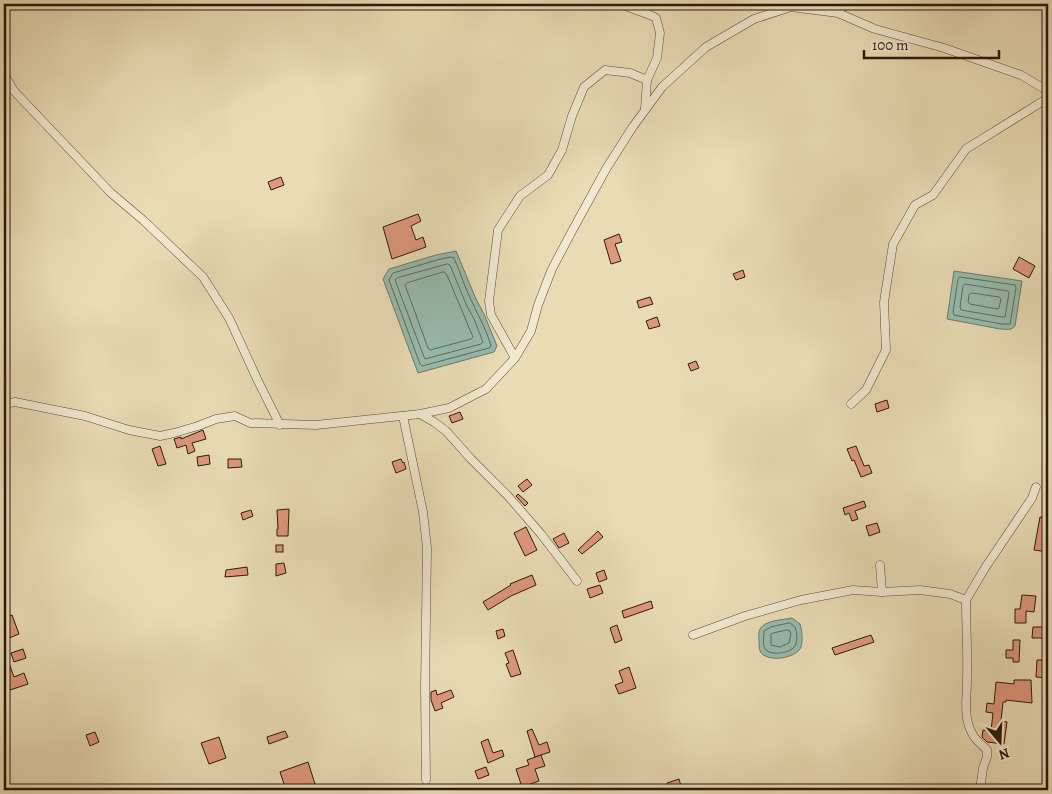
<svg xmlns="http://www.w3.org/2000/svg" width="1052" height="794" font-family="Alegreya,serif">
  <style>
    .water { fill: #97bcae; stroke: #6c7a6e }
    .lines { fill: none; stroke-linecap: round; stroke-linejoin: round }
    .shore { stroke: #616a5e; stroke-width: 1 }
    .building { fill: #de987d; stroke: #2b180d }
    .minor-casing { stroke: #5a4937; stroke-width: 9 }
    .minor { stroke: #f1e8cf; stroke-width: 8 }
  </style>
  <rect width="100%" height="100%" fill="#e9dcb5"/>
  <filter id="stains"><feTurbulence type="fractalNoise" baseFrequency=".004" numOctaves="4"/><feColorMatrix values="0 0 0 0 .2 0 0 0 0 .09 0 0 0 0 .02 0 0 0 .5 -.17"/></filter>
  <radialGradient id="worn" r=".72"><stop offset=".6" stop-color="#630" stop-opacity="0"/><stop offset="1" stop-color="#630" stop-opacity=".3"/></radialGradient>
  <g class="water">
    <path d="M456,251L476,299L484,314L497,346L494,352L418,373L383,279L389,269L436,255Z"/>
    <path d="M954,271L1022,281L1015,326C1011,331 1006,329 1000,329L947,319Z"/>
    <path d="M792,618L800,624C802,631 803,640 801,647C796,659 766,663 760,651C759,648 759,644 759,640C759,637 758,632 760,629C765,620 783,620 792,618Z"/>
  </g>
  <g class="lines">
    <g class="shore">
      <path d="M451,257L454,258C460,272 465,288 472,302C479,317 487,331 491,346L489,348L422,366L420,364L389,280L393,273L437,260Z"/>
      <path d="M448,264L450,265L466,304L474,319L483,342L481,344L425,359L424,357L395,280L397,278Z"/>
      <path d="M444,272L447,275L473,337L471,339L430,350L428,348L405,285L407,283Z"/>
      <path d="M960,277L1015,285L1016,288L1010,324H1001L954,315L953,312L958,279Z"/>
      <path d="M965,284L1008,291L1009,293L1005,317H1002L961,310L960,307L963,286Z"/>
      <path d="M972,293L999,297L1001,299L999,308L997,309L970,304L968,302L969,295Z"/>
      <path d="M790,623L795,627C797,632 798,641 795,646C791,653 772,656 766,650C762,647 764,635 764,631L771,627Z"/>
      <path d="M787,630L790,631L791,634L789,643L780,647L771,645V634Z"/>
    </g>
  </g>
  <g class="building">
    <path d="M281,177L284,185L271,190L268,182Z"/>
    <path d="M418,214L421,221L411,226L416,240L423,237L426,247L392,259L383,227Z"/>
    <path d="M619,234L622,242L615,244L621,261L611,264L604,240Z"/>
    <path d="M1019,257L1035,266L1029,278L1013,269Z"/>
    <path d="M743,270L745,277L736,280L733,274Z"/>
    <path d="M650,297L653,304L639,308L637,301Z"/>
    <path d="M657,317L660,326L649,329L646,321Z"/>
    <path d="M696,361L699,368L691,371L688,364Z"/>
    <path d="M887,400L889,408L877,412L875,404Z"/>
    <path d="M460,412L463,419L452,423L449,416Z"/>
    <path d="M203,430L206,439L192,443L195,451L188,454L186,445L177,448L174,439L181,437V439Z"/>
    <path d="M160,446L166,464L158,466L152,449Z"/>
    <path d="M856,446L864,466L869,465L872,473L861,477L854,460L852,461L847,449Z"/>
    <path d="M209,455L210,464L198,466L197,457Z"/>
    <path d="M228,459H241L242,467L228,468Z"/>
    <path d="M401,459L403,463L404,462L406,469L396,473L392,462Z"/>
    <path d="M527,479L532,485L523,492L518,486Z"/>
    <path d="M518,494L528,503L525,506L516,496Z"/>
    <path d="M864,501L866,507L855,511L858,519L852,521L849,513L845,515L843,508Z"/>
    <path d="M289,509L288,536H277V529H278L277,510Z"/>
    <path d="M251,510L253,516L243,520L241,513Z"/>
    <path d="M1040,517L1048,519V552L1034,550Z"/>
    <path d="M877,523L880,532L869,536L866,526Z"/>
    <path d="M526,527L537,550L525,556L514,533Z"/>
    <path d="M598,531L603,537L582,554L578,550Z"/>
    <path d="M564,533L569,543L559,548L553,539Z"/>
    <rect x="276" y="545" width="7" height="7"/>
    <path d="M284,563L286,573L276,576V564Z"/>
    <path d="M247,567L248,575L225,577L226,570Z"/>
    <path d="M604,570L607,579L599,582L596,573Z"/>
    <path d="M532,575L536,585L511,596L488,610L483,602L511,585L510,584Z"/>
    <path d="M600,585L603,593L590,598L587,589Z"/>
    <path d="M1022,595L1036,596L1034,612L1026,611V623H1015V609H1020Z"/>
    <path d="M651,601L653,608L624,618L622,611Z"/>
    <path d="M12,615L19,634L4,640V618Z"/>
    <path d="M617,625L622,640L615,643L610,628Z"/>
    <path d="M1033,627H1045L1044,638H1032Z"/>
    <path d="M503,629L505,636L498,639L496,631Z"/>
    <path d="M871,635L874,642L835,655L832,648Z"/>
    <path d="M1013,640H1020L1019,662H1013V658H1006V650H1013Z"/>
    <path d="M23,649L26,658L14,662L11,653Z"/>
    <path d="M513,650L521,674L511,677L506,664L509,663L505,653Z"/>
    <path d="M4,652H5L14,677L24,673L28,684L10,690L5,677H4Z"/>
    <path d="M1037,660H1044V666H1046V678L1036,677Z"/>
    <path d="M629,667L636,688L619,694L615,685L623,682L619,671Z"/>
    <path d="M1014,680H1031L1032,703L1006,700V702H1003L1001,721L1007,722L1004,744L987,742L982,737L983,730L991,731L993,713L986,712L987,703L994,704L996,682L1014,684Z"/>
    <path d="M436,690L437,695L451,690L454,697L441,703L443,708L435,711L431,700V692Z"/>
    <path d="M532,729L539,745L547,742L550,752L535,757L527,731Z"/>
    <path d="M285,731L288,737L269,744L267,737Z"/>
    <path d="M95,732L99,742L90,746L86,735Z"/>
    <path d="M219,737L226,758L209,764L201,743Z"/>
    <path d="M488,739L493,753L502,750L504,756L488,763L481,742Z"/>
    <path d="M541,755L545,766L535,769L539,781L522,787L516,769L529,765L527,760Z"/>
    <path d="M308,762L316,787L307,790H286L280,772Z"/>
    <path d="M486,767L489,775L478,779L475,771Z"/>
    <path d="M679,779L681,786L669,790L667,783Z"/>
  </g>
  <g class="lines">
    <g class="minor-casing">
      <g id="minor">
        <path d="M623,4C633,11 645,11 656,18L660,33L657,58L647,80"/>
        <path d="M838,13L842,7L849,4"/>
        <path d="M4,74L14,91L111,193L143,220L203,277L229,318L258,381L280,425"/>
        <path d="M515,358L491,315L489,301L498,230L520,196L548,175L562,150L572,116L584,87L605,70L630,73L647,80L645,109"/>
        <path d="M4,404L15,402L85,416L129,430L160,436L174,433L198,426L216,419L235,416L250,423L316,425L420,414L449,408L486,389L515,358L531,331L538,305L552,269L571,233L606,169L632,128L662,87L706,47L754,19L791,7L838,13L875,29L944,48L1021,75L1048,91"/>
        <path d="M851,404L866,390L886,350L884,302L893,244L915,205L933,195L966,149L1048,98"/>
        <path d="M420,414L434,422L446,431L471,459L508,496L541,534L577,581"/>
        <path d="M403,416L423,512L427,548L425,688L426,780"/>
        <path d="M882,592L920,590L950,594L966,600L985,568L1032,498L1036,487"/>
        <path d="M966,600C966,627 968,654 967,680C967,698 963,717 972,733C975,740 982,745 987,750V757L983,768L980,790"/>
        <path d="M693,635L745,616L801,600L853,590L882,592L880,565"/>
      </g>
    </g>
    <use href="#minor" class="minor"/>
  </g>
  <rect width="1052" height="794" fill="none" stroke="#e9dcb5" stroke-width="20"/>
  <rect x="5" y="5" width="1042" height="784" fill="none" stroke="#2b180d" stroke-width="2.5"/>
  <rect x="10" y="10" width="1032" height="774" fill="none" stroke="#2b180d"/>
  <g transform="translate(1000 742) rotate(161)" stroke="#f1e8cf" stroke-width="4" paint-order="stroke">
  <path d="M0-4L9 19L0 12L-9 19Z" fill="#2b180d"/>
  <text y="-8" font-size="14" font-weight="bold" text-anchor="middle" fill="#2b180d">N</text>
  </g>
  <path d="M864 50v8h135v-8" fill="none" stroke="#2b180d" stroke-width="2.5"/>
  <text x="872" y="50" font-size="15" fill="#2b180d" stroke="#f1e8cf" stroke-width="4" paint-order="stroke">100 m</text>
  <rect width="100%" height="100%" filter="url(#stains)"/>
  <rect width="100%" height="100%" fill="url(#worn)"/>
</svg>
